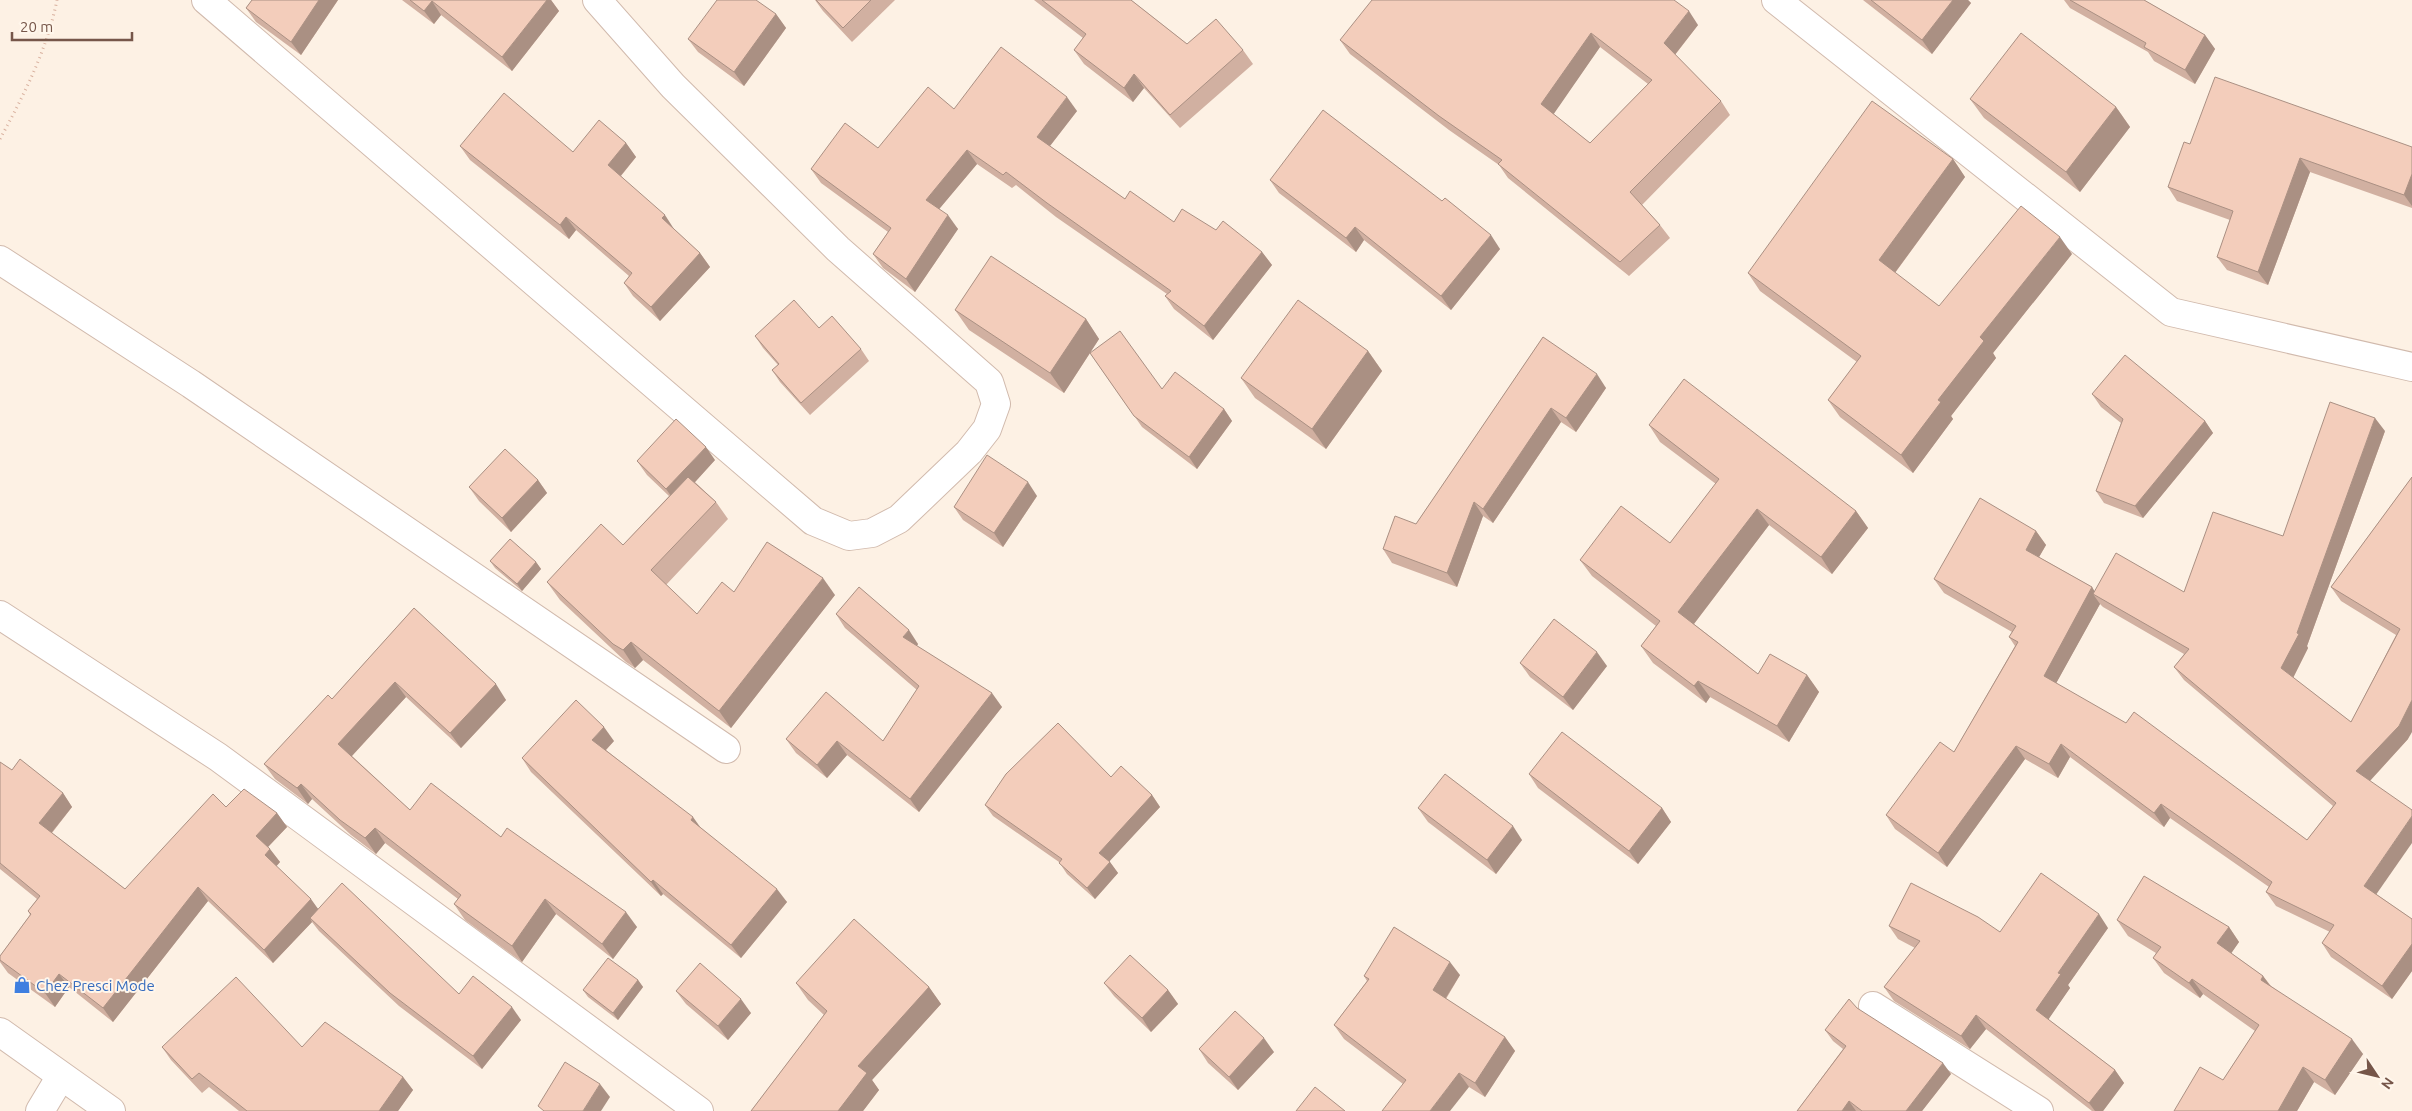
<svg xmlns="http://www.w3.org/2000/svg" width="2412" height="1111" font-family="Ubuntu,sans-serif">
  <style>
    .lines { fill: none; stroke-linecap: round; stroke-linejoin: round }
    .minor-casing { stroke: #d1baad; stroke-width: 30 }
    .path { stroke: #d8b09e; stroke-width: 3; stroke-dasharray: 1 4; stroke-linecap: butt }
    .minor { stroke: #fff; stroke-width: 28 }
    .wall { fill: #d1b0a1; fill-rule: evenodd }
    .shaded-wall { fill: #aa9083 }
    .building { fill: #f3cdbb; stroke: #aa9083; fill-rule: evenodd }
    .labels { text-anchor: middle; dominant-baseline: central; stroke-width: 4; stroke-linejoin: round; paint-order: stroke }
    .shop-label { font-size: 15px; fill: #366cbe; stroke: #fff6eb; text-anchor: start }
  </style>
  <rect width="100%" height="100%" fill="#fdf1e4"/>
  <g class="lines">
    <g class="minor-casing">
      <g id="minor">
        <path d="M206,0L813,521L849,536L872,533L899,519L969,452L987,429L996,404L989,382L838,249L673,86L597,0"/>
        <path d="M1776,0L2171,312L2412,367"/>
        <path d="M0,260L191,384L726,749"/>
        <path d="M0,615L218,757L699,1111"/>
        <path d="M1873,1006L2039,1111"/>
        <path d="M0,1032L111,1111"/>
        <path d="M40,1111L61,1076"/>
      </g>
    </g>
    <path class="path" d="M0,139C24,95 47,50 57,0"/>
    <use href="#minor" class="minor"/>
  </g>
  <g class="wall">
    <path d="M252,0H338L301,55L256,22L246,8Z"/>
    <path d="M402,0H551L559,11L512,71L441,15L434,24Z"/>
    <path d="M815,0H895L852,42L823,11Z"/>
    <path d="M1034,0H1131L1187,44L1243,50L1253,64L1180,128L1144,88L1133,102L1084,64L1074,50L1083,38Z"/>
    <path d="M1863,0H1968L1971,3L1932,54Z"/>
    <path d="M2064,0H2144L2205,35L2215,49L2195,84L2154,61L2148,52L2070,8Z"/>
    <path d="M776,14L786,28L744,86L698,52L688,39Z"/>
    <path d="M1698,25L1675,55L1721,101L1730,115L1642,205L1660,225L1670,238L1629,276L1508,178L1499,165L1449,130L1350,54L1340,40ZM1600,47L1648,84L1590,143L1553,114Z"/>
    <path d="M1970,99L2116,107L2130,127L2080,192L1984,118Z"/>
    <path d="M954,109L1077,111L1050,146L1125,199L1174,222L1216,230L1262,252L1272,265L1213,340L1174,309L1165,296L1167,294L1056,217L1016,185L1012,188L977,164L939,209L958,229L915,292L883,268L873,254L888,232L821,183L811,169L878,148Z"/>
    <path d="M626,143L636,157L621,176L674,229L700,253L710,267L660,321L633,296L624,283L629,276L576,230L569,239L470,160L460,146L573,152Z"/>
    <path d="M2190,144L2412,147V208L2310,172L2268,285L2227,270L2217,257L2230,220L2177,201L2168,187Z"/>
    <path d="M1953,159L1965,177L1895,273L1939,306L2072,254L1993,353L1996,358L1951,416L1953,419L1913,473L1840,417L1828,400L1857,362L1760,291L1748,273Z"/>
    <path d="M1270,180L1500,249L1451,310L1364,240L1356,252L1279,193Z"/>
    <path d="M955,310L1086,319L1099,339L1090,353L1162,389L1224,409L1232,421L1197,469L1142,427L1090,353L1064,393L969,330Z"/>
    <path d="M819,328L861,349L869,361L810,415L780,382L772,370L778,365L763,348L755,336Z"/>
    <path d="M1543,337L1606,388L1576,432L1561,422L1493,523L1483,516L1457,587L1392,563L1383,549L1416,524Z"/>
    <path d="M1368,351L1382,371L1326,449L1255,398L1241,378Z"/>
    <path d="M2092,394L2205,421L2213,433L2143,518L2104,503L2096,491L2121,423L2101,407Z"/>
    <path d="M1649,425L1856,511L1868,528L1832,574L1769,525L1694,624L1758,674L1807,675L1819,692L1789,742L1710,697L1706,703L1653,663L1641,646L1656,626L1592,576L1580,560L1670,543L1716,484L1660,442Z"/>
    <path d="M2385,431L2307,646L2308,648L2293,678L2351,722L2396,635L2341,601L2331,587L2412,477L2408,739L2370,781L2376,894L2412,919V971L2392,999L2331,957L2322,943L2330,932L2276,906L2266,892L2269,887L2170,818L2164,827L2070,757L2058,778L2025,759L1947,867L1895,829L1886,815L1954,752L2015,646L2009,637L2012,632L1944,593L1934,579L2036,531L2046,545L2039,557L2092,587L2094,591L2184,592L2283,536ZM2100,604L2103,607L2184,654L2174,667L2184,680L2333,806L2307,840L2056,683Z"/>
    <path d="M715,460L695,482L716,502L728,519L666,585L697,614L734,592L835,595L731,728L643,660L635,668L626,662L560,600L547,582L623,545L669,496L647,475L637,461Z"/>
    <path d="M538,480L547,493L511,532L479,501L469,487Z"/>
    <path d="M1037,496L1003,547L963,520L954,507Z"/>
    <path d="M490,561L536,562L541,569L522,591L495,568Z"/>
    <path d="M414,608L506,700L461,748L406,697L352,756L410,810L501,837L637,927L613,959L556,914L522,962L465,920L454,904L458,899L385,843L376,854L351,835L312,799L308,804L275,779L264,764L332,699Z"/>
    <path d="M836,614L918,644L917,646L1002,707L919,812L847,755L827,778L796,753L786,739L883,741L917,690L845,628Z"/>
    <path d="M1520,663L1607,666L1573,710L1530,677Z"/>
    <path d="M614,741L606,750L700,827L787,902L741,958L663,894L661,896L531,772L522,758Z"/>
    <path d="M0,762L12,770L63,793L72,807L52,833L125,889L226,807L277,813L287,827L268,847L280,862L276,866L318,909L459,994L521,1020L482,1069L399,1006L319,931L312,922L273,963L208,901L113,1022L69,987L55,1007L8,973L0,962V956L30,915L28,911L37,899L0,869Z"/>
    <path d="M1529,774L1662,808L1671,822L1638,864L1538,788Z"/>
    <path d="M1111,777L1152,795L1160,807L1109,861L1118,873L1095,899L1067,874L1059,862L993,816L985,805Z"/>
    <path d="M1418,808L1522,840L1496,874L1428,822Z"/>
    <path d="M2117,920L2229,927L2239,942L2231,953L2263,976L2271,986L2363,1054L2335,1095L2314,1082L2297,1111H2174L2223,1080L2255,1031L2203,994L2200,998L2164,973L2153,958L2156,953L2128,936Z"/>
    <path d="M1889,926L2000,932L2108,928L2068,985L2070,988L2048,1019L2115,1070L2124,1083L2103,1111H2092L1986,1029L1970,1049L1894,1001L1884,987L1915,948L1898,939Z"/>
    <path d="M1460,975L1446,999L1505,1037L1515,1051L1485,1097L1469,1087L1403,1084L1344,1039L1334,1025L1367,981L1364,976Z"/>
    <path d="M638,980L643,987L618,1020L588,997L583,990Z"/>
    <path d="M796,983L929,987L941,1004L872,1080L879,1090L863,1111H751L824,1015L808,1000Z"/>
    <path d="M1104,983L1168,990L1178,1004L1151,1032L1114,996Z"/>
    <path d="M676,991L751,1013L728,1040L686,1004Z"/>
    <path d="M1857,1008L1951,1074L1922,1111H1797L1843,1049L1833,1041L1825,1030Z"/>
    <path d="M162,1047H302L403,1077L413,1090L398,1111H239L209,1087L202,1093L171,1060Z"/>
    <path d="M1199,1049L1274,1052L1238,1090L1208,1063Z"/>
  </g>
  <g class="shaded-wall">
    <path d="M319,0H338L301,55L291,42Z"/>
    <path d="M547,0H551L559,11L512,71L502,57Z"/>
    <path d="M1953,0H1968L1971,3L1932,54L1922,40Z"/>
    <path d="M432,1L441,15L434,24L424,11Z"/>
    <path d="M1689,11L1698,25L1673,57L1664,43Z"/>
    <path d="M776,14L786,28L744,86L734,72Z"/>
    <path d="M1591,33L1600,47L1551,118L1541,104Z"/>
    <path d="M2205,35L2215,49L2195,84L2185,70Z"/>
    <path d="M1134,74L1144,88L1133,102L1124,88Z"/>
    <path d="M1067,97L1077,111L1046,151L1037,137Z"/>
    <path d="M2116,107L2130,127L2080,192L2066,172Z"/>
    <path d="M626,143L636,157L618,179L608,165Z"/>
    <path d="M967,150L977,164L935,214L926,200Z"/>
    <path d="M2300,158L2310,172L2268,285L2258,272Z"/>
    <path d="M1953,159L1965,177L1891,278L1879,260Z"/>
    <path d="M2412,174V206L2404,195Z"/>
    <path d="M665,215L674,229L672,232L662,218Z"/>
    <path d="M948,215L958,229L915,292L906,279Z"/>
    <path d="M566,217L576,230L569,239L560,225Z"/>
    <path d="M1355,227L1364,240L1356,252L1346,238Z"/>
    <path d="M1491,235L1500,249L1451,310L1441,296Z"/>
    <path d="M2060,237L2072,254L1993,353L1996,358L1951,416L1953,419L1913,473L1901,455L1980,337Z"/>
    <path d="M1262,252L1272,265L1213,340L1204,326Z"/>
    <path d="M700,253L710,267L660,321L651,307Z"/>
    <path d="M1086,319L1099,339L1064,393L1050,373Z"/>
    <path d="M1368,351L1382,371L1326,449L1312,429Z"/>
    <path d="M1597,374L1606,388L1576,432L1566,418Z"/>
    <path d="M1551,408L1561,422L1493,523L1483,509Z"/>
    <path d="M1224,409L1232,421L1197,469L1189,457Z"/>
    <path d="M2375,418L2385,431L2307,646L2308,648L2291,682L2281,668L2297,633Z"/>
    <path d="M2205,421L2213,433L2143,518L2135,506Z"/>
    <path d="M706,447L715,460L676,503L666,489Z"/>
    <path d="M538,480L547,493L511,532L502,518Z"/>
    <path d="M1028,482L1037,496L1003,547L994,533Z"/>
    <path d="M1474,502L1483,516L1457,587L1447,573Z"/>
    <path d="M1757,509L1769,525L1690,629L1678,612Z"/>
    <path d="M1856,511L1868,528L1832,574L1821,557Z"/>
    <path d="M2036,531L2046,545L2035,564L2026,550Z"/>
    <path d="M536,562L541,569L522,591L517,584Z"/>
    <path d="M823,578L835,595L731,728L719,711Z"/>
    <path d="M2092,587L2098,597L2093,594L2100,604L2053,689L2044,676Z"/>
    <path d="M909,630L918,644L913,651L903,637Z"/>
    <path d="M631,642L643,660L635,668L623,650Z"/>
    <path d="M1597,652L1607,666L1573,710L1563,697Z"/>
    <path d="M1807,675L1819,692L1789,742L1777,726Z"/>
    <path d="M1698,681L1710,697L1706,703L1694,686Z"/>
    <path d="M395,682L406,697L349,759L338,744Z"/>
    <path d="M496,684L506,700L461,748L450,733Z"/>
    <path d="M992,693L1002,707L919,812L910,799Z"/>
    <path d="M2412,700V732L2408,739L2366,785L2356,771Z"/>
    <path d="M604,727L614,741L602,754L592,740Z"/>
    <path d="M837,741L847,755L827,778L817,765Z"/>
    <path d="M2061,744L2070,757L2058,778L2049,764Z"/>
    <path d="M2016,746L2025,759L1947,867L1938,853Z"/>
    <path d="M301,784L312,799L308,804L297,788Z"/>
    <path d="M63,793L72,807L48,837L39,823Z"/>
    <path d="M1152,795L1160,807L1107,864L1099,853Z"/>
    <path d="M2161,804L2170,818L2164,827L2154,813Z"/>
    <path d="M1662,808L1671,822L1638,864L1629,851Z"/>
    <path d="M277,813L287,827L266,849L256,836Z"/>
    <path d="M2412,816V843L2373,899L2364,886Z"/>
    <path d="M693,817L703,831L691,820Z"/>
    <path d="M1513,826L1522,840L1496,874L1487,860Z"/>
    <path d="M375,828L385,843L376,854L365,838Z"/>
    <path d="M270,849L280,862L274,869L265,855Z"/>
    <path d="M1110,862L1118,873L1095,899L1087,888Z"/>
    <path d="M653,880L663,894L661,896L651,882Z"/>
    <path d="M198,887L208,901L113,1022L103,1008Z"/>
    <path d="M777,889L787,902L741,958L731,945Z"/>
    <path d="M311,899L321,913L310,918L312,922L273,963L264,950Z"/>
    <path d="M545,899L556,914L522,962L512,946Z"/>
    <path d="M626,912L637,927L613,959L602,944Z"/>
    <path d="M2099,914L2108,928L2068,985L2070,988L2046,1023L2036,1010L2058,973Z"/>
    <path d="M2229,927L2239,942L2228,958L2217,943Z"/>
    <path d="M2412,944V971L2392,999L2382,986Z"/>
    <path d="M1450,962L1460,975L1442,1004L1433,990Z"/>
    <path d="M59,974L69,987L55,1007L45,993Z"/>
    <path d="M2263,976L2274,991L2261,980Z"/>
    <path d="M2192,979L2203,994L2200,998L2189,983Z"/>
    <path d="M638,980L643,987L618,1020L613,1013Z"/>
    <path d="M929,987L941,1004L872,1080L879,1090L863,1111H838L858,1066Z"/>
    <path d="M1168,990L1178,1004L1151,1032L1142,1018Z"/>
    <path d="M741,999L751,1013L728,1040L718,1026Z"/>
    <path d="M512,1007L521,1020L482,1069L473,1056Z"/>
    <path d="M1976,1015L1986,1029L1970,1049L1961,1036Z"/>
    <path d="M1505,1037L1515,1051L1485,1097L1475,1083Z"/>
    <path d="M1264,1038L1274,1052L1238,1090L1229,1077Z"/>
    <path d="M2352,1039L2363,1054L2335,1095L2325,1080Z"/>
    <path d="M1943,1063L1951,1074L1922,1111H1906Z"/>
    <path d="M2303,1067L2314,1082L2297,1111H2278Z"/>
    <path d="M2115,1070L2124,1083L2103,1111H2095L2089,1103Z"/>
    <path d="M1459,1073L1469,1087L1450,1111H1430Z"/>
    <path d="M403,1077L413,1090L398,1111H379Z"/>
    <path d="M600,1084L610,1097L601,1111H583Z"/>
    <path d="M1849,1101L1856,1111H1842Z"/>
  </g>
  <g class="building">
    <path d="M252,0H319L291,42L246,8Z"/>
    <path d="M410,0H547L502,57L432,1L424,11Z"/>
    <path d="M717,0H756L776,14L734,72L688,39Z"/>
    <path d="M816,0H871L843,28Z"/>
    <path d="M1042,0H1131L1187,44L1216,19L1243,50L1170,115L1134,74L1124,88L1074,50L1086,34Z"/>
    <path d="M1372,0H1674L1689,11L1664,43L1721,101L1630,192L1660,225L1620,262L1498,164L1502,160L1439,116L1340,40ZM1591,33L1652,80L1590,143L1541,104Z"/>
    <path d="M1871,0H1953L1922,40Z"/>
    <path d="M2070,0H2144L2205,35L2185,70L2144,47L2146,43Z"/>
    <path d="M2021,33L2116,107L2066,172L1970,99Z"/>
    <path d="M1001,47L1067,97L1037,137L1125,199L1130,191L1174,222L1182,209L1216,230L1223,221L1262,252L1204,326L1165,296L1171,291L1047,203L1006,172L1003,175L967,150L926,200L948,215L906,279L873,254L891,228L811,169L845,123L878,148L928,87L954,109Z"/>
    <path d="M2215,77L2412,147V174L2404,195L2300,158L2258,272L2217,257L2233,211L2168,187L2184,142L2190,144Z"/>
    <path d="M504,93L573,152L599,120L626,143L608,165L665,215L662,218L700,253L651,307L624,283L632,273L566,217L560,225L460,146Z"/>
    <path d="M1872,101L1953,159L1879,260L1939,306L2021,206L2060,237L1980,337L1984,341L1938,400L1941,402L1901,455L1828,400L1861,356L1748,273Z"/>
    <path d="M1323,110L1442,201L1445,198L1491,235L1441,296L1355,227L1346,238L1270,180Z"/>
    <path d="M991,256L1086,319L1050,373L955,310Z"/>
    <path d="M794,300L819,328L832,316L861,349L801,403L772,370L779,364L755,336Z"/>
    <path d="M1298,300L1368,351L1312,429L1241,378Z"/>
    <path d="M1120,331L1162,389L1175,372L1224,409L1189,457L1134,416L1090,353Z"/>
    <path d="M1543,337L1597,374L1566,418L1551,408L1483,509L1474,502L1447,573L1383,549L1395,516L1416,524Z"/>
    <path d="M2125,355L2205,421L2135,506L2096,491L2123,419L2092,394Z"/>
    <path d="M1684,379L1856,511L1821,557L1757,509L1678,612L1758,674L1770,654L1807,675L1777,726L1698,681L1694,686L1641,646L1660,621L1580,560L1621,506L1670,543L1719,479L1649,425Z"/>
    <path d="M2330,402L2375,418L2297,633L2299,634L2281,668L2351,722L2400,629L2331,587L2412,477V700L2399,726L2356,771L2412,810V816L2364,886L2412,919V944L2382,986L2322,943L2334,925L2266,892L2272,882L2161,804L2154,813L2061,744L2049,764L2016,746L1938,853L1886,815L1940,742L1954,752L2018,642L2009,637L2016,626L1934,579L1980,498L2036,531L2026,550L2092,587L2044,676L2126,723L2134,712L2307,840L2336,803L2174,667L2189,649L2093,594L2116,553L2184,592L2213,512L2283,536Z"/>
    <path d="M676,419L706,447L666,489L637,461Z"/>
    <path d="M505,449L538,480L502,518L469,487Z"/>
    <path d="M987,455L1028,482L994,533L954,507Z"/>
    <path d="M688,477L716,502L651,570L697,614L722,582L734,592L767,542L823,578L719,711L631,642L623,650L613,644L547,582L601,524L623,545Z"/>
    <path d="M510,539L536,562L517,584L490,561Z"/>
    <path d="M859,587L909,630L903,637L992,693L910,799L837,741L817,765L786,739L826,692L883,741L919,686L836,614Z"/>
    <path d="M414,608L496,684L450,733L395,682L338,744L410,810L431,783L501,837L507,828L626,912L602,944L545,899L512,946L454,904L461,895L375,828L365,838L340,820L301,784L297,788L264,764L328,695L332,699Z"/>
    <path d="M1554,619L1597,652L1563,697L1520,663Z"/>
    <path d="M576,700L604,727L592,740L693,817L691,820L777,889L731,945L653,880L651,882L522,758Z"/>
    <path d="M1058,723L1111,777L1121,766L1152,795L1099,853L1110,862L1087,888L1059,863L1062,859L985,805L1006,774Z"/>
    <path d="M1562,732L1662,808L1629,851L1529,774Z"/>
    <path d="M20,759L63,793L39,823L125,889L213,794L226,807L244,789L277,813L256,836L270,849L265,855L311,899L264,950L198,887L103,1008L59,974L45,993L0,960V956L31,914L28,911L40,896L0,863V762L12,770Z"/>
    <path d="M1445,774L1513,826L1487,860L1418,808Z"/>
    <path d="M2041,873L2099,914L2058,973L2061,974L2036,1010L2115,1070L2089,1103L1976,1015L1961,1036L1884,987L1920,941L1889,926L1911,883L1978,917L2000,932Z"/>
    <path d="M2144,876L2229,927L2217,943L2263,976L2261,980L2352,1039L2325,1080L2303,1067L2278,1111H2174L2200,1067L2223,1080L2259,1025L2192,979L2189,983L2153,958L2161,947L2117,920Z"/>
    <path d="M342,883L459,994L473,976L512,1007L473,1056L390,993L310,918Z"/>
    <path d="M854,919L929,987L858,1066L867,1073L838,1111H751L827,1011L796,983Z"/>
    <path d="M1394,927L1450,962L1433,990L1505,1037L1475,1083L1459,1073L1430,1111H1382L1406,1080L1334,1025L1369,979L1364,976Z"/>
    <path d="M1130,955L1168,990L1142,1018L1104,983Z"/>
    <path d="M608,958L638,980L613,1013L583,990Z"/>
    <path d="M700,963L741,999L718,1026L676,991Z"/>
    <path d="M236,977L302,1047L325,1022L403,1077L379,1111H247L199,1073L192,1079L162,1047Z"/>
    <path d="M1849,999L1857,1008L1943,1063L1906,1111H1862L1849,1101L1842,1111H1797L1846,1046L1825,1030Z"/>
    <path d="M1235,1011L1264,1038L1229,1077L1199,1049Z"/>
    <path d="M565,1062L600,1084L583,1111H544L538,1106Z"/>
    <path d="M1315,1087L1345,1111H1296Z"/>
  </g>
  <defs>
    <g id="shop-bare" transform="scale(1.35)"><path d="M-5-2.5h2.3a2.7 3.5 0 0 1 5.4 0H5L5.5 6h-11ZM-1.5-2.5h3a1.5 2.3 0 0 0-3 0Z" fill="#3f7fe0" stroke="#fff6eb" stroke-width="2.5" paint-order="stroke"/></g>
  </defs>
  <g fill-rule="evenodd">
    <use href="#shop-bare" x="22" y="985"/>
  </g>
  <g class="labels">
    <g class="shop-label">
      <text x="36" y="985">Chez Presci Mode</text>
    </g>
  </g>
  <g transform="translate(2377 1076) rotate(125)" stroke="#fff6eb" stroke-width="4" paint-order="stroke">
  <path d="M0-4L9 19L0 12L-9 19Z" fill="#765649"/>
  <text y="-8" font-size="14" font-weight="bold" text-anchor="middle" fill="#765649">N</text>
  </g>
  <path d="M12 32v8h120v-8" fill="none" stroke="#765649" stroke-width="2.5"/>
  <text x="20" y="32" font-size="15" fill="#765649" stroke="#fff6eb" stroke-width="4" paint-order="stroke">20 m</text>
</svg>
